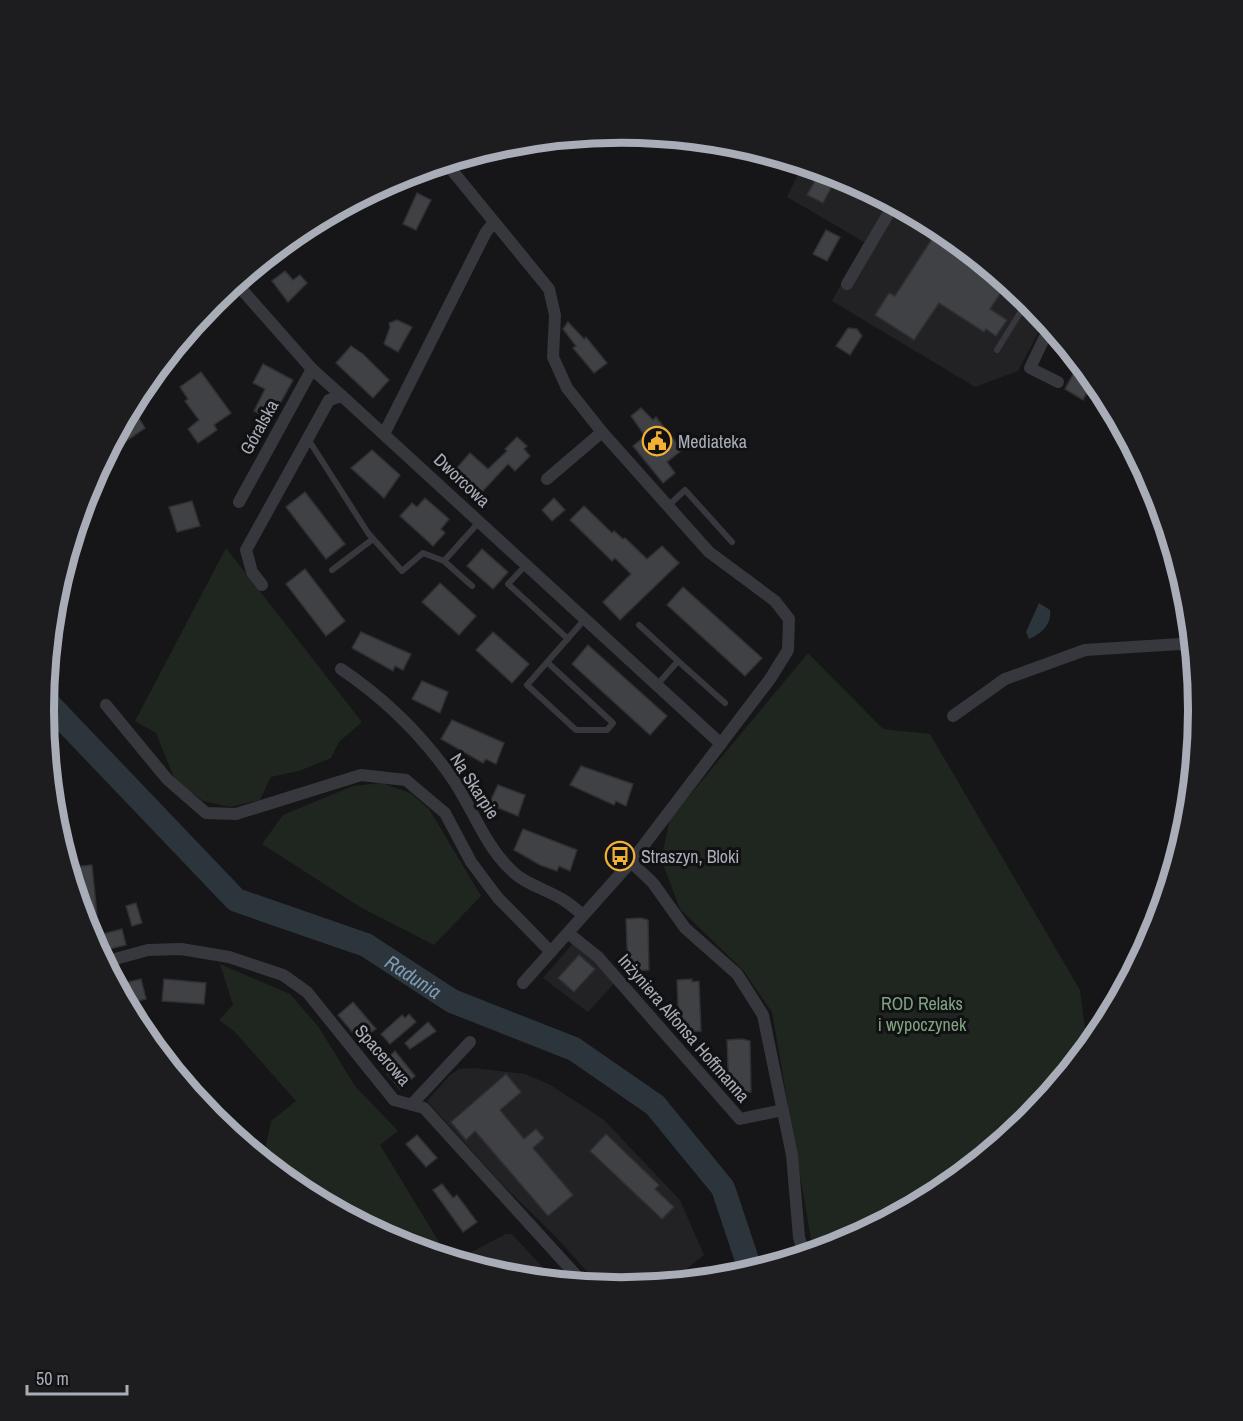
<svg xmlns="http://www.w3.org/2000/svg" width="1243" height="1421" font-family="'Archivo Narrow',sans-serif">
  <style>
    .built { fill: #222225 }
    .green { fill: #1e261f }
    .water { fill: #2c353c }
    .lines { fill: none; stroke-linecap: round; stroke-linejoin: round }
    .river { stroke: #2c353c; stroke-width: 24 }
    .building { fill: #404145; stroke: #303034; stroke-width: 1.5 }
    .service { stroke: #37383d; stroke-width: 6 }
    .minor { stroke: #37383d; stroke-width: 12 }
    .labels { text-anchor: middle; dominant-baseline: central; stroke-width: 6; stroke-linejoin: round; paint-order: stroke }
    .street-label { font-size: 18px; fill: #a8adb8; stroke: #111113 }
    .poi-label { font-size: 18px; fill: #a8adb8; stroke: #111113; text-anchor: start }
    .park-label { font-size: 18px; fill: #7fa381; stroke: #111113 }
    .water-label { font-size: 20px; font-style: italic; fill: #7f9bb3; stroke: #111113 }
    .rim { fill: none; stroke: #a8adb8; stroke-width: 8 }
  </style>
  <rect width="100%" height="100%" fill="#161618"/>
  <g class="built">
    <path d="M803,164L843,177L943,230L1030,302L1045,320L1018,371L975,387L832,301L864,242L787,197Z"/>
    <path d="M576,940L617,980L588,1012L543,978Z"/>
    <path d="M474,1068L525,1074L549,1084L604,1120L680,1200L704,1255L668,1284L621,1288L600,1286L556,1237L502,1184L427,1101L450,1075L459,1069Z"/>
    <path d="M506,1234H512L547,1272L548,1281L508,1277L454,1261Z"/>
  </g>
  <g class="green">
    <path d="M226,548L362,722L339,742L331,758L299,771L271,777L260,800L230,807L203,801L175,780L156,733L135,721Z"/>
    <path d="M808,653L883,729L930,734L1080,990L1085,1029L1093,1043C1072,1068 1053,1098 1029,1120C973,1173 892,1230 818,1252L811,1239L772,1012L743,970L680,909L661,859L670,819Z"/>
    <path d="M382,783L410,793L429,809L481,896L434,945L360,907L262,844L283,815L353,786Z"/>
    <path d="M220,964L290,994L318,1026L355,1086L398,1131L380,1145L447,1255L444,1258C378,1238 316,1204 263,1160L271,1121L296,1101L234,1031L219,1020L233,1005Z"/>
  </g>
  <path class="water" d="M1039,603L1050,610C1052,624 1041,634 1029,639L1026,632Z"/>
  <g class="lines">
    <path class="river" id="s1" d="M45,700L236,900L366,945L452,1001L574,1049L655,1105L723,1188L751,1272"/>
  </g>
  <g class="building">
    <path d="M821,170L838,175L823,203L807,195Z"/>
    <path d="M417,193L431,200L416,230L403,224Z"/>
    <path d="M939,228L1007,283L990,309L1007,320L996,336L986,329L984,332L939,303L914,340L875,315L889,293L895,296Z"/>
    <path d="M826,230L840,237L827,261L813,254Z"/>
    <path d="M285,271L293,280L300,275L307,283L288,302L272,281Z"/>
    <path d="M397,320L412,327L398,352L384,344L390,327L389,323Z"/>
    <path d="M568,322L584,339L586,337L607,363L594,373L573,348L576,346L563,329Z"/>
    <path d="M848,328L857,329L862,336L850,355L836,346Z"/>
    <path d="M351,346L363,354L389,380L373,398L336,363Z"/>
    <path d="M263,364L293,380L271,420L254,411L265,389L253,383Z"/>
    <path d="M1077,367L1088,372L1096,382L1089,395L1086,394L1083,400L1065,389Z"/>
    <path d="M201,372L231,413L214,425L217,430L198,443L188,429L199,420L185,401L188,399L180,387Z"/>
    <path d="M132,407L145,428L106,455L115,438Z"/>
    <path d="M641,408L653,420L656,417L682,450L667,462L675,473L663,483L633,446L645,436L631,416Z"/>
    <path d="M517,437L527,446L524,449L530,456L515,471L508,464L480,494L454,471L470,453L488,469L507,451L505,449Z"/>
    <path d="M372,450L400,475L384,498L351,468Z"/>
    <path d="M305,492L345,544L326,559L286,507Z"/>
    <path d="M425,498L449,519L441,529L445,533L433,546L400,516L412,503L417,507Z"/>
    <path d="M554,498L565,510L552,521L542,510Z"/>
    <path d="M192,501L200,526L177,532L169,507Z"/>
    <path d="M584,506L612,533L614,531L623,539L625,538L647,559L662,546L679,563L620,620L603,602L631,574L615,558L612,561L570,520Z"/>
    <path d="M482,549L508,572L493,589L467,566Z"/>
    <path d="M305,569L345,621L326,636L286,584Z"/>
    <path d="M440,583L476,616L459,635L422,602Z"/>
    <path d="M683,587L762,658L745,676L667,605Z"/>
    <path d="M361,632L411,654L403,670L395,666L393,671L352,648Z"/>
    <path d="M493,632L529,664L512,683L476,650Z"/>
    <path d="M588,645L667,716L650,735L572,664Z"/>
    <path d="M422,681L448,692L440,713L412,699Z"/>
    <path d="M452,720L504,743L496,764L486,759L483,763L441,739Z"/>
    <path d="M581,766L633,784L626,806L616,801L614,805L570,785Z"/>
    <path d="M498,785L525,795L518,816L489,804Z"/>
    <path d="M523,829L577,850L570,871L559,866L557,871L540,865L514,850Z"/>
    <path d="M92,865L99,935L122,929L126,945L101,951L100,955L87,931L76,895L73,867Z"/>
    <path d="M136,903L142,923L132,926L126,906Z"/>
    <path d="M641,918L648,920L649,970L628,971L626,919Z"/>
    <path d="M579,955L595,969L574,992L558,978Z"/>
    <path d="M141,979L146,999L126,1004L116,985Z"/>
    <path d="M164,979L206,983L204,1004L162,1001Z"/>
    <path d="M692,979V982L699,981L701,1031L679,1032L677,980Z"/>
    <path d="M353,1002L376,1029L359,1040L338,1015Z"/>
    <path d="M409,1014L416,1022L390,1044L381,1034L402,1015L405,1018Z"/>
    <path d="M428,1022L436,1031L410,1049L405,1043Z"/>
    <path d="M742,1039L750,1041L751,1092L729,1093L727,1040Z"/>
    <path d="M395,1051L415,1076L400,1089L380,1065Z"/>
    <path d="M506,1074L521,1092L500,1110L524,1139L536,1129L544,1138L533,1148L573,1195L548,1216L475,1131L466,1140L451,1122Z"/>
    <path d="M606,1134L659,1185L655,1189L674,1207L662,1219L590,1151Z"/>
    <path d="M417,1135L437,1158L426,1167L406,1144Z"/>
    <path d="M442,1184L453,1198L457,1195L477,1222L463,1232L433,1190Z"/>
  </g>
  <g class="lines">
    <g class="service">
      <path d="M852,182L893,205"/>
      <path d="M997,350L1028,300"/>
      <path d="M308,439L368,533L402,571L423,553L444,561"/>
      <path d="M667,507L685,490L732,542"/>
      <path d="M526,565L508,584L568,639"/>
      <path d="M332,570L373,539"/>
      <path d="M472,586L444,561L479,522"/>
      <path d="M639,625L678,661"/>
      <path d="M547,662L613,723L607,730H576L527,685L585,619"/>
      <path d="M657,685L678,661L725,703"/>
    </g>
    <g class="minor">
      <path d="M446,163L549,289L555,315L553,357L567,388L602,432L709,552L775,601L789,619L788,650L770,679L631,862L523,983"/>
      <path d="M236,283L312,369"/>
      <path d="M847,284L894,204"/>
      <path d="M1050,326L1030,368L1058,382"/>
      <path d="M384,434L486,232L494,222"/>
      <path d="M547,479L602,432"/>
      <path d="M239,502L312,369L342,396"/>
      <path d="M262,585L252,572L246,550L329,400L342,396L721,744"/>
      <path d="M341,669C384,698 424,737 454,781C473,810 485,845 510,869C525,885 547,889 565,901C571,905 577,910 583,915"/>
      <path d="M106,705L167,779L206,813L236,814L361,775L406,780L445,813L471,862L498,898L551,952"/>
      <path d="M953,716L1005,679L1085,650L1180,644L1193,648"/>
      <path d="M631,862L653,883L685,928L737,974L763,1015L792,1155L799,1237L804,1256"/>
      <path d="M568,933L598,957L740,1119L783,1110"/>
      <path d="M104,962L148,950L181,949L229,957L283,975L307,992L394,1100L424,1108L585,1285"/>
      <path d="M413,1103L470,1042"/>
    </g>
  </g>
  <defs>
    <g id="civic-ring" transform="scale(1.5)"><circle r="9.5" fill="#111113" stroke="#f2b134" stroke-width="1.5"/><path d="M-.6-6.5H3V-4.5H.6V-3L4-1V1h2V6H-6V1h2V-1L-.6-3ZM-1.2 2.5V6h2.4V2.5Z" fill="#f2b134"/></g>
    <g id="bus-ring" transform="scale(1.5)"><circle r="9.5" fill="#111113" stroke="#f2b134" stroke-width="1.5"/><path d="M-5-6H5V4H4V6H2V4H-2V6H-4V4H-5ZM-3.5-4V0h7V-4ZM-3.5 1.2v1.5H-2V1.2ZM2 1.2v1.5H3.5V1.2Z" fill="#f2b134"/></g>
  </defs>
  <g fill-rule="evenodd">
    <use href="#civic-ring" x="657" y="441"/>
    <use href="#bus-ring" x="620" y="856"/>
  </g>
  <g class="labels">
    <g class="street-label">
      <text transform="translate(259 427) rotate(-61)">Góralska</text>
      <text transform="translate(462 480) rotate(43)">Dworcowa</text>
      <text transform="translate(475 786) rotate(57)">Na Skarpie</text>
      <text transform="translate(684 1028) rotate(49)">Inżyniera Alfonsa Hoffmanna</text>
      <text transform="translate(383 1055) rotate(49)">Spacerowa</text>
    </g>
    <g class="poi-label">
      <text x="678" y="441">Mediateka</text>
      <text x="641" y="856">Straszyn, Bloki</text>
    </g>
    <g class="park-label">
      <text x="922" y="1003">ROD Relaks<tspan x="922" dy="21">i wypoczynek</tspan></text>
    </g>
    <g class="water-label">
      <text stroke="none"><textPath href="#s1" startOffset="471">Radunia</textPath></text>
    </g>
  </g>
  <path d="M0 0H1243V1421H0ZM54 710a567 567 0 1 1 1134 0a567 567 0 1 1-1134 0Z" fill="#1d1d20" fill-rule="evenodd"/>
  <path class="rim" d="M54 710a567 567 0 1 1 1134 0a567 567 0 1 1-1134 0Z"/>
  <path d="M27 1385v9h100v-9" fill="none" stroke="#a8adb8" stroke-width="3"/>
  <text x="36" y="1385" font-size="18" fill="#a8adb8" stroke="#111113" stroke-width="4.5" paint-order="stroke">50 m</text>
</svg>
